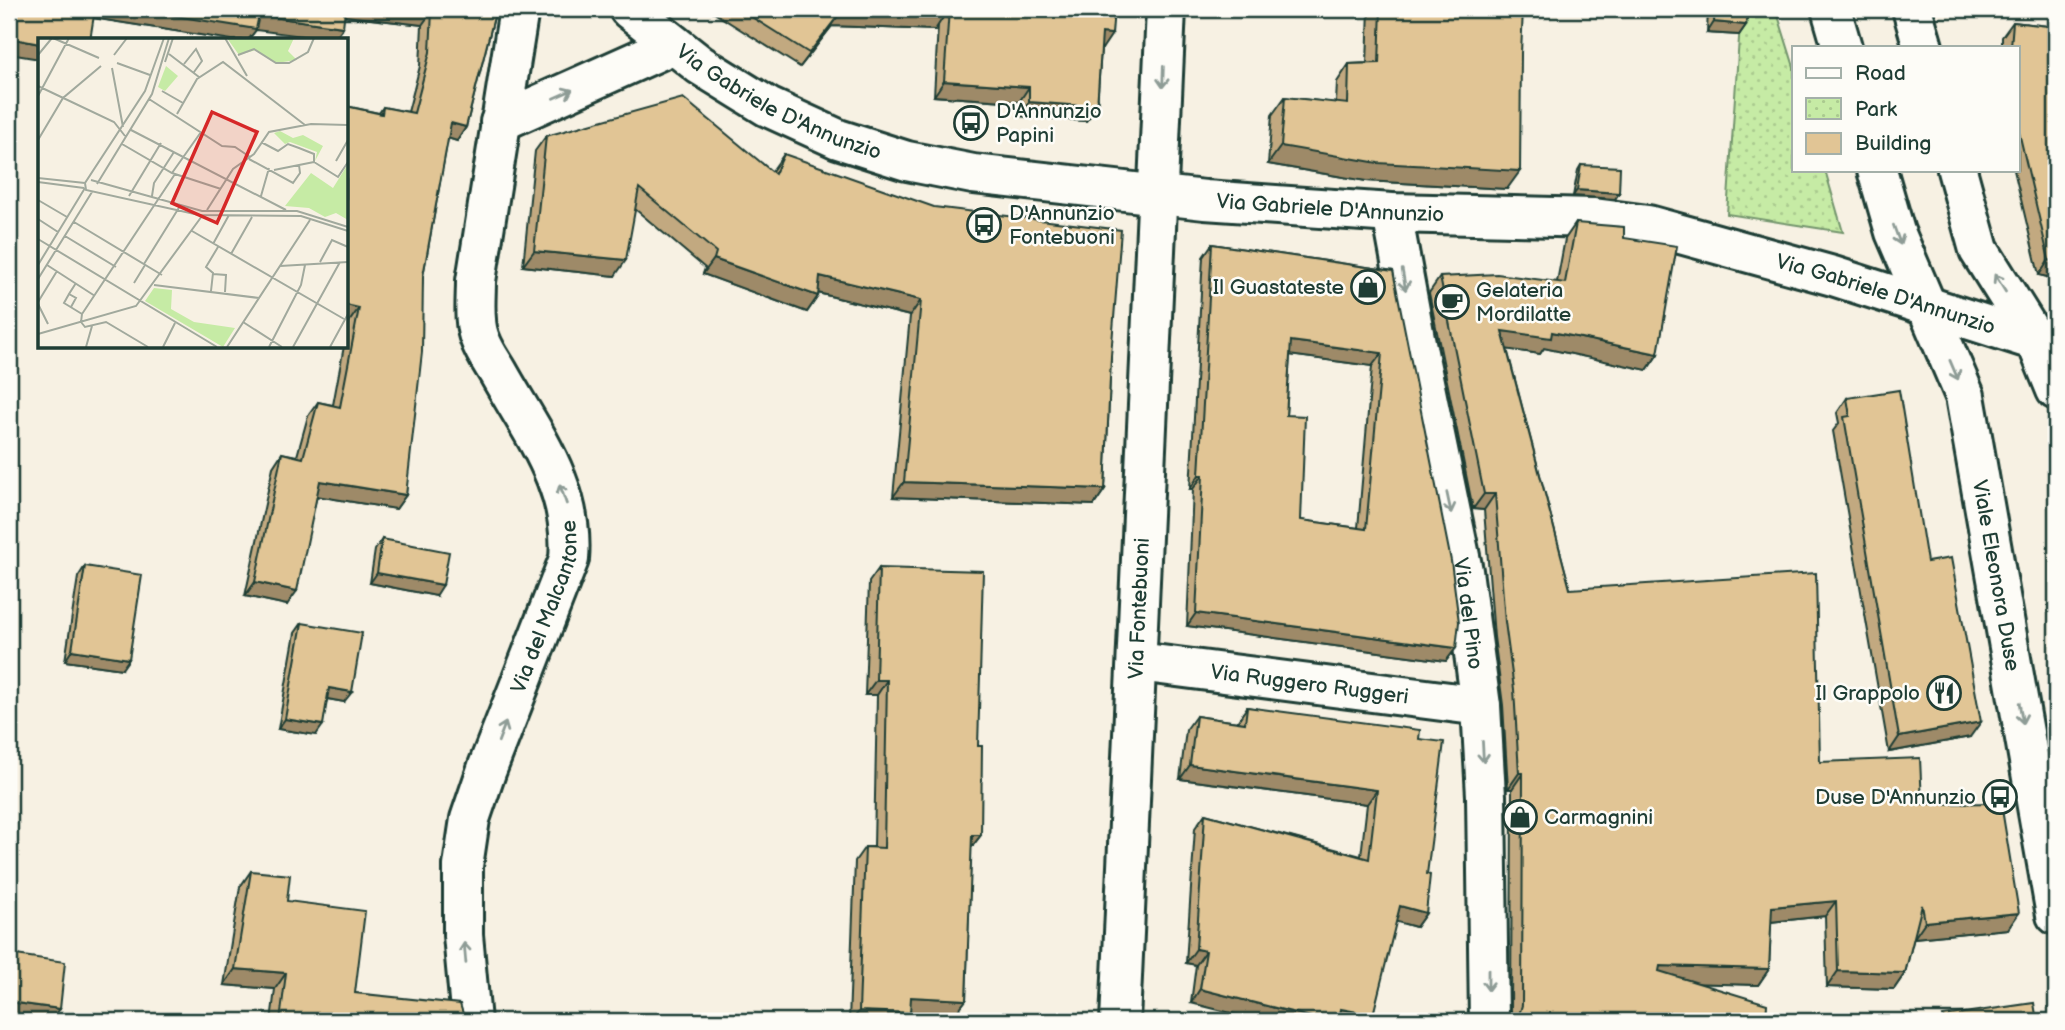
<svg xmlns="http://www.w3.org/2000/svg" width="2065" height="1030" font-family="'Balsamiq Sans',sans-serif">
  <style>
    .park { fill: url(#park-dots); stroke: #72946c; stroke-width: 2 }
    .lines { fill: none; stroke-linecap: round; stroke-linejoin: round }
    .minor-casing { stroke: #1f3d34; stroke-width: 44 }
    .major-casing { stroke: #1f3d34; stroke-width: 44 }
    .minor { stroke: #fdfcf7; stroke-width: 38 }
    .major { stroke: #fdfcf7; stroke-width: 38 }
    .wall { fill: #c2a980; stroke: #1f3d34; stroke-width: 2; fill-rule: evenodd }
    .shaded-wall { fill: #9e8a68; stroke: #1f3d34; stroke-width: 2 }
    .building { fill: #e1c595; stroke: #1f3d34; stroke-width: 2; fill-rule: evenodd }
    .oneway { stroke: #8e9c96 }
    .labels { text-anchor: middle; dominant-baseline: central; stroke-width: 5; stroke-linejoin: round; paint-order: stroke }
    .street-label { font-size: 21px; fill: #1f3d34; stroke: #fdfcf7 }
    .poi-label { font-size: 21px; fill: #1f3d34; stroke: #fdfcf7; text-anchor: start }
    .inset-road { fill: none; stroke: #a1a99d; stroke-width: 2 }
    .view { fill: #d62828; fill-opacity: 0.15; stroke: #d62828; stroke-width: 3.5 }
    .inset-edge { fill: none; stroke: #1f3d34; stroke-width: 3.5 }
  </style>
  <defs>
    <pattern id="park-dots" width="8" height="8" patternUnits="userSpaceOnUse" patternTransform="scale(1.75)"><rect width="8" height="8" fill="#c6eba5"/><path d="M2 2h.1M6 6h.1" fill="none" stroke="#aaca8f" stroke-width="1.8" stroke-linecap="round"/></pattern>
  </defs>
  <rect width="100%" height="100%" fill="#f7f1e3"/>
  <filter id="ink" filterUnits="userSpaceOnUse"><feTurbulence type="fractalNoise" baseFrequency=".0143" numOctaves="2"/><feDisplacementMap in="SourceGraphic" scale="14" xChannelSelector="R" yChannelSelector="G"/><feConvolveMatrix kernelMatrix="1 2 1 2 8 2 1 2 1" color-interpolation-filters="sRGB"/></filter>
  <g filter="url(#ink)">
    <path class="park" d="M1741,9H1776L1794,67V170H1825L1843,232L1727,214Z"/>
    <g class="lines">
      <g class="minor-casing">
        <g id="minor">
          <path id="s1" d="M629,9L700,65L768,107L838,139L907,161L973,174L1205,200L1392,213L1594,218L1648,225L1833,276L2036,341L2056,345"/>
          <path d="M500,122L672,45"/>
          <path id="s2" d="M1392,213L1415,338L1463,571L1481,706L1486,796L1489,1021"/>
          <path id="s3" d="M1138,662L1481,706"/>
          <path id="s4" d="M471,1021L463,935V866L470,819L487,769L569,559C575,486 532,433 498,372C492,362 484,351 480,339C473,323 476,299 476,281L519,9"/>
          <path id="s5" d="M1120,1021L1166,9"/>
        </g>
      </g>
      <g class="major-casing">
        <g id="major">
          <path d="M1831,9L1842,47"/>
          <path d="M1912,9L1923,47"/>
          <path id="s6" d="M1877,170L1895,232L1965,396L2056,915"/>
          <path d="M1957,170L1979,250L2036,341L2056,390"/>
        </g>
      </g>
      <use href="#minor" class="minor"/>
      <use href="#major" class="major"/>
    </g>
    <g class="wall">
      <path d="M9,9H496L466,127L457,141L448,138L423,276L406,495L396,509L317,496L287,605L245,596L273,467L282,453L297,456L308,416L318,402L333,405L344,346H346V334L349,322L346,321V106L379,113L383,107L408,112L420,66L422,25L344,16L256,30L248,40H232L94,18Z"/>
      <path d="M708,9H1114L1102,49H1101L1097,107L1086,121L1018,116L1019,102L934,96L938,25L935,30L832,26L800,67Z"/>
      <path d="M1369,9H1523L1507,189L1366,181L1268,164L1272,115L1285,97L1336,103L1337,82L1349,64L1367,63Z"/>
      <path d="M1708,9H1748L1746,25L1739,35L1707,33Z"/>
      <path d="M2013,22L2056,27V279L2039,275L2014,170H2018V47H2002V37Z"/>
      <path d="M546,136L772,171L784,154L1111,356L1105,489L1094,505L893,497L910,316L818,293V296L807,312L703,274L705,268L635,209L615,276L523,266L535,151Z"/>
      <path d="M1581,165L1619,193L1615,199L1573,196L1578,170Z"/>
      <path d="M1576,223L1624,238L1658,354L1647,370L1544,348L1540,354L1507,349L1570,589L1820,762L1922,804L2008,929L1914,938V937L1905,973L1894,989L1827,987L1825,916L1771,922L1769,969L1758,985L1699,983L1766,1021H1511L1512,789H1508L1503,705L1494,637L1484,510L1473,509L1429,293L1440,277L1557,282L1565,239Z"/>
      <path d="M1212,244L1393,271L1456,648L1446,661L1187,626L1193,489H1190L1203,257ZM1290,355L1372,366L1358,528L1301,520L1286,415Z"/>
      <path d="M1847,398L1927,562L1970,737L1889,752L1833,431L1839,423L1837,413Z"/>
      <path d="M382,539L436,596L370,583L375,550Z"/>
      <path d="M85,566L122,669L65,661L78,577Z"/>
      <path d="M879,568L978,746L981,835L971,848L966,1000L955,1014L910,1012L904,1021H849L855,861L865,847H874L877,695H865L869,582Z"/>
      <path d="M302,623L344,702L327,699L316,735L278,729L295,633Z"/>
      <path d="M1247,707L1419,739L1427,874L1426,913L1416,927L1396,921L1191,1003L1196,965L1186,963L1195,828L1205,814L1361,856L1367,804L1180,779L1186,730L1196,716L1237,722Z"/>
      <path d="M251,871L287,901L355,993L464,1017L469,1021H271L275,989L224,985L240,887Z"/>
    </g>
    <g class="shaded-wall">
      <path d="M92,9H132L259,15L343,27L334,40L256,30L248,40H232L86,17Z"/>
      <path d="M341,9H413L432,11L422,25L337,15Z"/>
      <path d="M841,12L944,16L935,30L832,26L800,67Z"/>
      <path d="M1714,22L1746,25L1739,35L1707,33Z"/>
      <path d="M1102,33L1112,34L1102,49L1092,47Z"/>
      <path d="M9,38L40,44V59L9,54Z"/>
      <path d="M944,81L1029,87L1019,102L934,96Z"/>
      <path d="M1029,102L1097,107L1086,121L1018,116Z"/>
      <path d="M451,123L466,127L457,141L441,136Z"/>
      <path d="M1281,146L1520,171L1507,189L1366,181L1268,164Z"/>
      <path d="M1577,190L1619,193L1615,199L1573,196Z"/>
      <path d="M534,251L626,260L615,276L523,266Z"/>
      <path d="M714,259L818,296L807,312L703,274Z"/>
      <path d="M2049,260L2056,262V279L2039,275Z"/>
      <path d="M820,276L921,300L910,316L810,291Z"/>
      <path d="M346,305L359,308L349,322L346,321Z"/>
      <path d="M1502,331L1552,332L1658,354L1647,370L1544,348L1540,354L1491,347Z"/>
      <path d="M1291,341L1382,353L1372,366L1281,354Z"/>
      <path d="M1199,475H1203L1193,489H1190Z"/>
      <path d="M320,481L406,495L396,509L310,495Z"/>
      <path d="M904,482L1105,489L1094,505L893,497Z"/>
      <path d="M1484,494H1495L1484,510L1473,509Z"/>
      <path d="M377,573L443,585L436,596L370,583Z"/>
      <path d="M255,582L297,591L287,605L245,596Z"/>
      <path d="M1196,613L1456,648L1446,661L1187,626Z"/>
      <path d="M72,650L129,659L122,669L65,661Z"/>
      <path d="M876,680H887L877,695H865Z"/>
      <path d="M329,688L352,692L344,702L322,698Z"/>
      <path d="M285,719L323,725L316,735L278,729Z"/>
      <path d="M1981,722L1970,737L1889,752L1899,737Z"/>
      <path d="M1190,765L1377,790L1367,804L1180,779Z"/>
      <path d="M1519,773H1523L1512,789H1508Z"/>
      <path d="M972,835H981L970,849Z"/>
      <path d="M1836,901L1825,916L1761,923L1772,907Z"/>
      <path d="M1400,906L1426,913L1416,927L1390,920Z"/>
      <path d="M2019,913L2008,929L1914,938L1925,922Z"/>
      <path d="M1196,949L1206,951L1196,965L1186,963Z"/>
      <path d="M1660,966L1769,969L1758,985L1649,982Z"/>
      <path d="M235,969L286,973L275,989L224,985Z"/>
      <path d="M1838,971L1905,973L1894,989L1827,987Z"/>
      <path d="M1200,989L1327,1021H1263L1191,1003Z"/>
      <path d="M911,997L966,1000L955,1014L900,1012Z"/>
      <path d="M9,1002L60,1009L52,1019L9,1014Z"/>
      <path d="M1341,1009L1373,1015L1368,1021H1333Z"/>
      <path d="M859,1011L910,1013L904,1021H852Z"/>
    </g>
    <g class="building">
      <path d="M9,9H95L90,40H40V44L9,38Z"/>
      <path d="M132,9H345L343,27L259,15L256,29Z"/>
      <path d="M413,9H496L466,127L451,123L423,276L422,352L406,495L320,481L297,591L255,582L282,453L303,458L318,402L340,407L359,308L346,305V106L382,114L383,107L414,113L430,52L432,11Z"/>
      <path d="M739,9H944V16L841,12L809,53Z"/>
      <path d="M949,9H1114L1112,34L1102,33L1097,107L1029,102V87L944,81Z"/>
      <path d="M1381,9H1523L1521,53L1520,171L1378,163L1281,146L1285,97L1348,104L1349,64L1379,63Z"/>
      <path d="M1715,9H1748L1746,25L1714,22Z"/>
      <path d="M2013,22L2056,27V262L2049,260L2018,128V47H2011Z"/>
      <path d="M683,98L775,174L784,154L934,207L1121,230L1111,356L1105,489L904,482L921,300L820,276L818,296L714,259L716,252L639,188L626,260L534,251L546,136Z"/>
      <path d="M1581,165L1620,167L1619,193L1577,190Z"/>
      <path d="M1576,223L1624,227V238L1677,246L1658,354L1552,332L1551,338L1502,331L1570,589L1816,573L1820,762L1920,758L1922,804L2001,803L2019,913L1925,922L1922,905L1905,973L1838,971L1836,901L1772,907L1769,969L1660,966L1659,971L1767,1004L1766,1021H1515L1519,1015L1522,1005L1523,773H1519L1514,689L1505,622L1495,494H1484L1440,277L1497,274L1565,283Z"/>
      <path d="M1212,244L1393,271L1451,561L1459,622L1456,648L1196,613L1203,475H1199ZM1291,341L1382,353L1366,529L1301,520L1305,416L1286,415Z"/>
      <path d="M1899,390L1927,562L1951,558L1981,722L1899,737L1844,417L1850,416L1847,398Z"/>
      <path d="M382,539L449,552L443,585L377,573Z"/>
      <path d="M85,566L142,575L129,659L72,650Z"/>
      <path d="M879,568L983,571L978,746H982L981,835H972L966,1000L911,997L910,1013L859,1011L865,847L884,848L887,680H876Z"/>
      <path d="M302,623L362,633L352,692L329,688L323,725L285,719Z"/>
      <path d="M1247,707L1420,730L1419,739L1444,742L1427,874L1430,875L1426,913L1400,906L1373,1015L1341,1009L1339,1021H1327L1200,989L1206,951L1196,949L1205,814L1369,859L1377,790L1190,765L1196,716L1245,723Z"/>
      <path d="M251,871L290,875L287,901L365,911L355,993L460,1004L464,1017L469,1021H280L286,973L235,969Z"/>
      <path d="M9,954L65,962L60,1009L9,1002Z"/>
      <path d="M2034,1003L2037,1021H1945L1943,1016Z"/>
    </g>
    <defs><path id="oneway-shaft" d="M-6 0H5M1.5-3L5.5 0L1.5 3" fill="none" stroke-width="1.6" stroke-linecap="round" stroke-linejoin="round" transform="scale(1.75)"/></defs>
    <g class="oneway">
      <use href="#oneway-shaft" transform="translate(1163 77) rotate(92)"/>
      <use href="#oneway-shaft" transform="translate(563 94) rotate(-24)"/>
      <use href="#oneway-shaft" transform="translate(1897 235) rotate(70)"/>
      <use href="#oneway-shaft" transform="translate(1404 280) rotate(80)"/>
      <use href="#oneway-shaft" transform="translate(2000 283) rotate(-122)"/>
      <use href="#oneway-shaft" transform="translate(1954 370) rotate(67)"/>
      <use href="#oneway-shaft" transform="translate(563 494) rotate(-109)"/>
      <use href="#oneway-shaft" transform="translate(1449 503) rotate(78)"/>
      <use href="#oneway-shaft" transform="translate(2021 713) rotate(80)"/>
      <use href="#oneway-shaft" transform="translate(502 732) rotate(-69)"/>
      <use href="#oneway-shaft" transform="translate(1483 752) rotate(87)"/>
      <use href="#oneway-shaft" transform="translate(465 953) rotate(-95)"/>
      <use href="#oneway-shaft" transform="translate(1488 980) rotate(90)"/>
    </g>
  </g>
  <defs>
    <g id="bus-ring" transform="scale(1.75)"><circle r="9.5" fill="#fdfcf7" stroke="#1f3d34" stroke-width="1.5"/><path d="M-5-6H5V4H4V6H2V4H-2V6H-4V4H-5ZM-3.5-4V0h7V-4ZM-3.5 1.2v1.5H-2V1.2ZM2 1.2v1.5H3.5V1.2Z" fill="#1f3d34"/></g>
    <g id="shop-ring" transform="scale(1.75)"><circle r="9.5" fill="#fdfcf7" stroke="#1f3d34" stroke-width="1.5"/><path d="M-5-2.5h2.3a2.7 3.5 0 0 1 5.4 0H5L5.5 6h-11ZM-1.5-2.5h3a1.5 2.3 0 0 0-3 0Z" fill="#1f3d34"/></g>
    <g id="cafe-ring" transform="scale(1.75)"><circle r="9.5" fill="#fdfcf7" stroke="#1f3d34" stroke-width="1.5"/><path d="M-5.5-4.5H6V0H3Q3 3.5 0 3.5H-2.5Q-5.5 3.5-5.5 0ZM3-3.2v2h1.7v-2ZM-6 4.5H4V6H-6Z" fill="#1f3d34"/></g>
    <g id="restaurant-ring" transform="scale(1.75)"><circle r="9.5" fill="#fdfcf7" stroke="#1f3d34" stroke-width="1.5"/><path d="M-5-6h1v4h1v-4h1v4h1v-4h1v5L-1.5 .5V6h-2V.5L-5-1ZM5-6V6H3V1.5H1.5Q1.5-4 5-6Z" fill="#1f3d34"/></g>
  </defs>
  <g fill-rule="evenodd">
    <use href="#bus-ring" x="971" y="123"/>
    <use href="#bus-ring" x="984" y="225"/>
    <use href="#shop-ring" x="1368" y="287"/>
    <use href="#cafe-ring" x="1452" y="302"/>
    <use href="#restaurant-ring" x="1944" y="693"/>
    <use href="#bus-ring" x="2000" y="797"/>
    <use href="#shop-ring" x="1520" y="817"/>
  </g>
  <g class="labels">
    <g class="street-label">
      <text stroke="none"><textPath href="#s1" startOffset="178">Via Gabriele D'Annunzio</textPath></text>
      <text stroke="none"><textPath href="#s1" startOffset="746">Via Gabriele D'Annunzio</textPath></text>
      <text stroke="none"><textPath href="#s1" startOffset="1312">Via Gabriele D'Annunzio</textPath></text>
      <text stroke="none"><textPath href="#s6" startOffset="425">Viale Eleonora Duse</textPath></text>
      <text stroke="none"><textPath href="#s4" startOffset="429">Via del Malcantone</textPath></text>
      <text stroke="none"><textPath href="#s5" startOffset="413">Via Fontebuoni</textPath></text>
      <text stroke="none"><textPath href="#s2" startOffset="408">Via del Pino</textPath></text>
      <text stroke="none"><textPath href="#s3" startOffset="173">Via Ruggero Ruggeri</textPath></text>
    </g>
    <g class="poi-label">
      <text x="996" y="111">D'Annunzio<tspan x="996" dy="24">Papini</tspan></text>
      <text x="1009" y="213">D'Annunzio<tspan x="1009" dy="24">Fontebuoni</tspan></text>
      <text x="1344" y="287" text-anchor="end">Il Guastateste</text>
      <text x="1476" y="290">Gelateria<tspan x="1476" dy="24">Mordilatte</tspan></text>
      <text x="1920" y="693" text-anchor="end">Il Grappolo</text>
      <text x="1976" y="797" text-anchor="end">Duse D'Annunzio</text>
      <text x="1544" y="817">Carmagnini</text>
    </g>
  </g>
  <g transform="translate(38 38)">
    <rect width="310" height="310" fill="#f7f1e3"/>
    <path d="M128,28L140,38L127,53L120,49Z" fill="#c6eba5"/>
    <path d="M189,0H256L250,13L259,22L238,25L218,12L201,17Z" fill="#c6eba5"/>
    <path d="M242,93L255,100L265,97L285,108L277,123L279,114L252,104L247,106L236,95ZM116,250L134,252L133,271L156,284L197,290L185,309L107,263Z" fill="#c6eba5"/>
    <path d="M310,126V182L298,175L287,179L271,170L247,168L273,135L295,150Z" fill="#c6eba5"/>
    <path class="inset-road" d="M15,0L61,20M126,0L107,53L47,145L48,152L161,177L263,178L310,193M187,0L209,38M131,16L161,39M0,17L14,0M76,17L89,0M200,17L216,11L238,25H251L270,14L276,0M127,24L135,0M79,25L112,37M146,26L158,11L164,23L156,34M74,30L85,89M0,48L76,84L87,98M124,53L145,65M0,58L31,0M111,61L184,108L197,109L212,119M139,76L159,41L185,24L267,87M93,92L248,172M0,102L25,60L63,28M223,104L240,113L250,106L261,110L276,116V124M84,106L134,135L183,151M211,121L255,145L262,135L261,127M298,123L310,102M276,124L300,139L310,124M236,132L276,124M134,135L163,94M0,140L47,145M53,142L164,173H259L310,189M0,144L46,150M59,146L114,56L131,0M91,158L123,105M114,158L116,145L136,114M223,158L231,130M0,162L29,179M169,172L195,131L216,116L231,94L273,86L310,87M0,181L20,194M36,184L124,237M154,193L306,281M27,198L78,229M0,201L179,309M175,206L191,177M193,216L214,179M282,224L294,202L310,209M106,226L142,168M0,227L47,150M9,227L57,258M242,228L310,224M175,236L188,237L187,254M0,241L54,154M96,245L107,227M116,247L221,260M173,253L175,235L168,229L180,209M31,256L26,265L44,276M0,264L19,233M0,266L10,286M33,269L38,260L31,256L38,245M43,284L44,276L137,136M43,284L47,289L68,284L110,309M205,284L244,309M0,296L98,268L164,178M48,309L54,288M125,309L137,285M189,309L272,182M231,309L263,247L267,227M255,309L302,224M292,309L310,276"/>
    <path class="view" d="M174,74L219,94L179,185L134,165Z"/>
    <rect width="310" height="310" class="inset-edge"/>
  </g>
  <rect width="2065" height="1030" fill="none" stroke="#fdfcf7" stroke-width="35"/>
  <rect x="18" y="18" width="2030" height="995" fill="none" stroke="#1f3d34" stroke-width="2.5" filter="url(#ink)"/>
  <rect x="1792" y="46" width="228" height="126" fill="#fdfcf7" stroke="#a4b0a9" stroke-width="2"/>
  <rect x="1806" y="68" width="35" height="10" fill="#fdfcf7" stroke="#a4b0a9" stroke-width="2"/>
  <text x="1855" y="80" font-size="21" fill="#1f3d34">Road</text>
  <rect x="1806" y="98" width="35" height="21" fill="url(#park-dots)" stroke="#a4b0a9" stroke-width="2"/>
  <text x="1855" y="116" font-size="21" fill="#1f3d34">Park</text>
  <rect x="1806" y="133" width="35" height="21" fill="#e1c595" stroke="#a4b0a9" stroke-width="2"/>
  <text x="1855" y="150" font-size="21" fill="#1f3d34">Building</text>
</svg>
